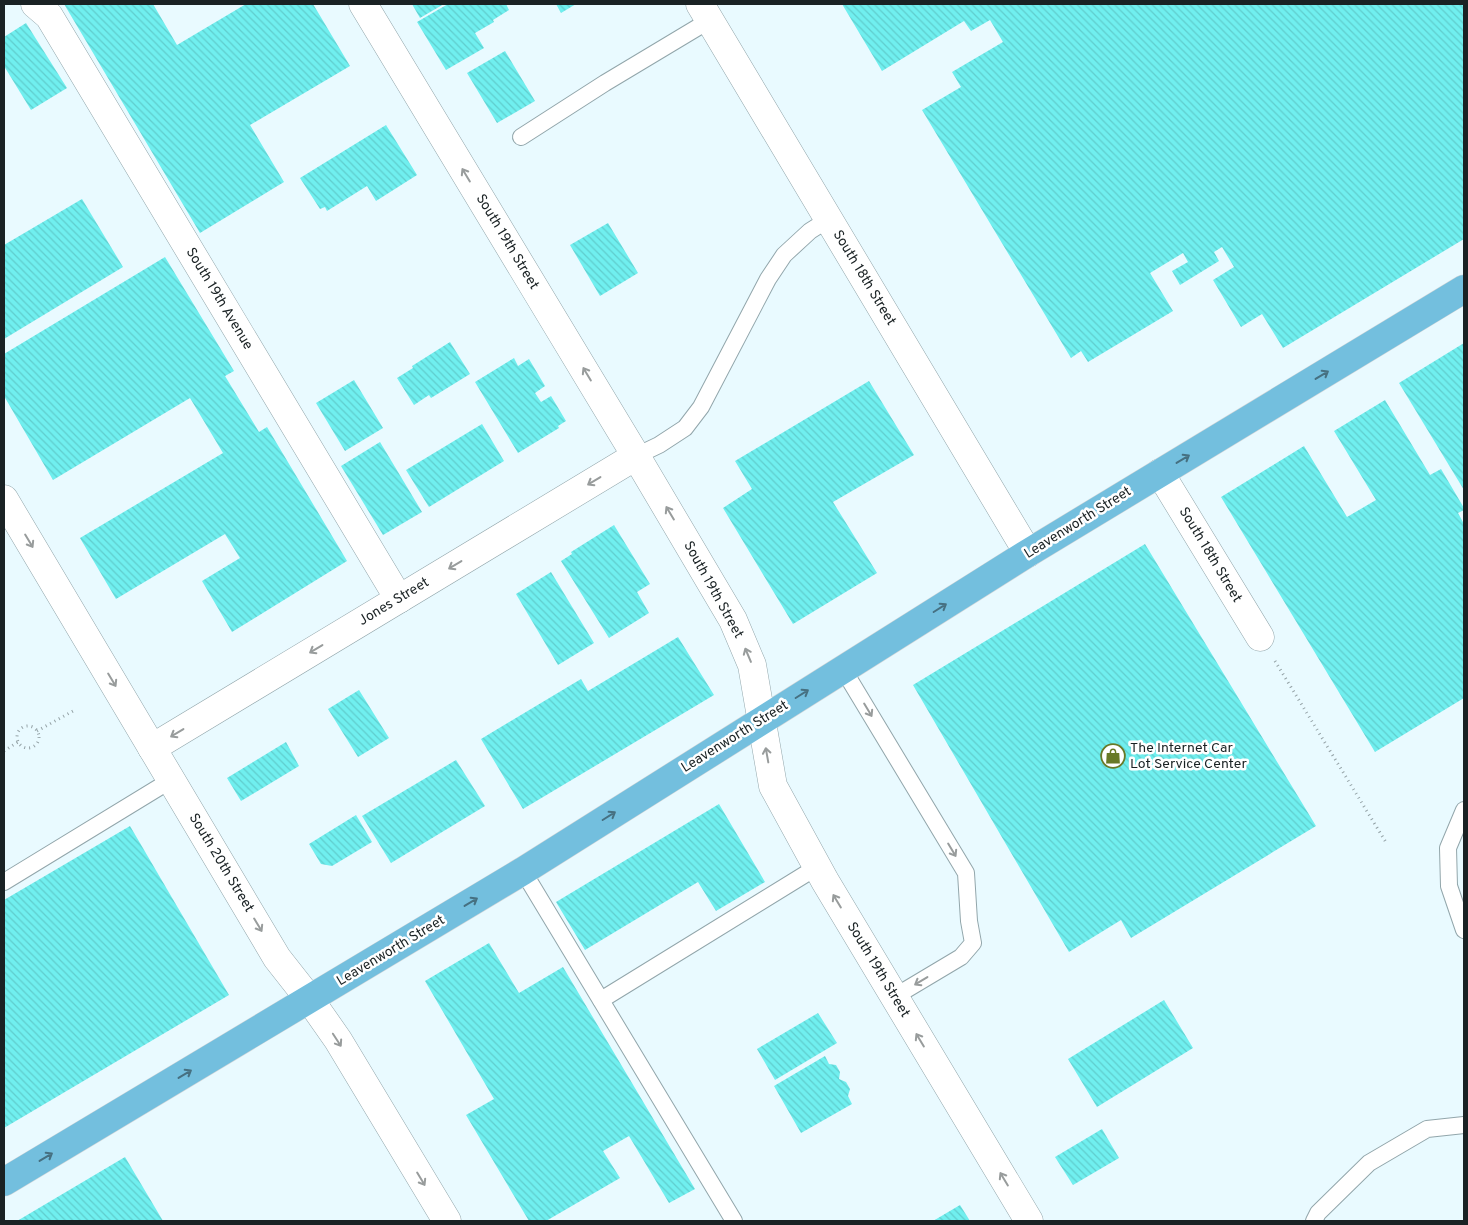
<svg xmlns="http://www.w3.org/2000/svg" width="1468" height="1225" font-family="Overpass,sans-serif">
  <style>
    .building { fill: url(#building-back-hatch) }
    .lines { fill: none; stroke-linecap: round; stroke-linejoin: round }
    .lane-casing { stroke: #92a6ab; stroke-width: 18 }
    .street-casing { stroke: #92a6ab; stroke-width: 29 }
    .secondary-casing { stroke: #92a6ab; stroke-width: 29 }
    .primary-casing { stroke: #d6d7d8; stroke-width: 29 }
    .path { stroke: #95a3a7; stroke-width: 3; stroke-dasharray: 1 4; stroke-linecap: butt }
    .lane { stroke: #fff; stroke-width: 16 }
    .street { stroke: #fff; stroke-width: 28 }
    .secondary { stroke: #fff; stroke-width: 28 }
    .primary { stroke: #73bfde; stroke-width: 28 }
    .oneway { stroke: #989c9c }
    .oneway2 { stroke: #467081 }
    .labels { text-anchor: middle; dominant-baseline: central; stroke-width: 5; stroke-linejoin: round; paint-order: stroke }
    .street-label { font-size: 14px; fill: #1a2224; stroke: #fff }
    .poi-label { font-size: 14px; fill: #1a2224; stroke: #fff; text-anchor: start }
  </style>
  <defs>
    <pattern id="building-back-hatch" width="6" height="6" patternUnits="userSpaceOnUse" patternTransform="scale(1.25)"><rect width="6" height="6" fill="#70efef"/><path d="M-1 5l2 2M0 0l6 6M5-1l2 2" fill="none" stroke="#60cdcd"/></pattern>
  </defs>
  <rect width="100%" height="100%" fill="#e9faff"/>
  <g class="building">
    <path d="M64,4H153L177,45L246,4H313L350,66L250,125L284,182L200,233Z"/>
    <path d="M412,4H444L420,18Z"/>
    <path d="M448,4H506L509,10L493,20L494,22L475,33L484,48L446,70L417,22Z"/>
    <path d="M556,4H576L561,13Z"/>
    <path d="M842,4H1464V239L1283,348L1262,314L1241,327L1213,280L1234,267L1222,247L1214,252L1219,261L1180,285L1172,271L1188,262L1183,253L1150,273L1173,311L1088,362L1081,351L1071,358L922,110L961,87L952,72L1003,42L990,20L971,31L964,21L882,71Z"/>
    <path d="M26,23L67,88L31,110L4,66V37Z"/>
    <path d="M505,51L535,101L497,123L467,73Z"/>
    <path d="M386,125L417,175L376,201L367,186L327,211L325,207L320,209L300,178Z"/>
    <path d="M82,199L123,267L4,339V245Z"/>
    <path d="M608,223L638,273L600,296L570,245Z"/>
    <path d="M165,257L234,371L225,376L259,432L267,427L347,561L232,632L202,581L240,558L225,534L116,599L80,538L223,453L190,398L53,480L4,396V354Z"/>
    <path d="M450,342L470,374L431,398L429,395L414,405L397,378L413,368L412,366Z"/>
    <path d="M1464,343V490L1399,383Z"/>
    <path d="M514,358L518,366L529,359L545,386L535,393L541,402L551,396L566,421L558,426L559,428L518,453L475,382Z"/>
    <path d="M354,380L383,428L345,451L316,403Z"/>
    <path d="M869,381L914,455L833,502L877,573L793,624L723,508L752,489L735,461Z"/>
    <path d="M1385,400L1430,475L1441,469L1464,508V510L1458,513L1464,524V698L1375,752L1221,497L1304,446L1347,517L1376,500L1334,431Z"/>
    <path d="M482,424L504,461L429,507L406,470Z"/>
    <path d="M380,442L422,512L383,535L341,466Z"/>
    <path d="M614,525L650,584L637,592L649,613L609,638L561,561L572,554L571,552Z"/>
    <path d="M1145,544L1316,826L1131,938L1121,920L1069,952L913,685Z"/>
    <path d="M551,572L594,643L558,665L516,594Z"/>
    <path d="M678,637L714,695L523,809L481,739L581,679L588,691Z"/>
    <path d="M359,690L389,738L358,757L328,709Z"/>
    <path d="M286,742L299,766L241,801L227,778Z"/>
    <path d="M456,760L485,806L391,863L362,816Z"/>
    <path d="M719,804L765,882L716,911L698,882L585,950L556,902Z"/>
    <path d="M356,815L372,842L332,866L321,864L309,844Z"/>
    <path d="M130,826L229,995L4,1128V900Z"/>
    <path d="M489,943L519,993L563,967L695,1189L669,1203L629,1136L603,1151L620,1178L546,1221H529L466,1115L494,1099L425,981Z"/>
    <path d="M1164,1000L1193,1048L1097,1107L1068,1059Z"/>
    <path d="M818,1013L837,1043L775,1080L757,1049Z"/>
    <path d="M825,1056L829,1064L836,1065L840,1072L839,1079L846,1082L850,1089L848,1096L852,1104L801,1133L774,1086Z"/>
    <path d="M1102,1129L1119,1158L1073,1185L1055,1157Z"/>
    <path d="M125,1157L163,1221H17Z"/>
    <path d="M960,1205L970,1221H933Z"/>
  </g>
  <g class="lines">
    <g class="lane-casing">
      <g id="lane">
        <path d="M521,137L605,83L710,20"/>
        <path d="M636,456L659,445L685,428L701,407L768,279L784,255L810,231L829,219"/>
        <path d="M843,669L966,873L969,921L973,943L961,957L894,997"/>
        <path d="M1464,810L1448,848L1449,886L1464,930"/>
        <path d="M523,871L734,1221"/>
        <path d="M4,882L171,780"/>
        <path d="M601,1000L817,867"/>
        <path d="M1314,1221L1318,1213L1369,1163L1427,1129L1464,1125"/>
      </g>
    </g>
    <g class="street-casing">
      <g id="street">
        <path d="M35,4L49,16L399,599"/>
        <path d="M700,4L1028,553"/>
        <path d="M1160,473L1260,637"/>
        <path d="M152,748L636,456"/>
      </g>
    </g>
    <g class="secondary-casing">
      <g id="secondary">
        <path d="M363,4L636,456L733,620L752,665L773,786L825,881L1029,1221"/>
        <path d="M4,499L277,958L310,1000L338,1040L447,1221"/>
      </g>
    </g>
    <g class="primary-casing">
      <path id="primary" d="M4,1182L523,871L1028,553L1464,289"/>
    </g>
    <g class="path">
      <path d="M1275,661L1387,844"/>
      <circle cx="28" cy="737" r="11"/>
      <path d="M37,731L73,711"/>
      <path d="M4,751L18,742"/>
    </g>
    <use href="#lane" class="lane"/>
    <use href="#street" class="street"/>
    <use href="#secondary" class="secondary"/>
    <use href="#primary" class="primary"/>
  </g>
  <defs><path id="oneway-shaft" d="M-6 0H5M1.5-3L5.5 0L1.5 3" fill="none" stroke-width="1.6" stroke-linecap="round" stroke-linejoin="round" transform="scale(1.25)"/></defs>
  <g class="oneway">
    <use href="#oneway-shaft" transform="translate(466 175) rotate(-121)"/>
    <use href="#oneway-shaft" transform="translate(587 374) rotate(-121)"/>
    <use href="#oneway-shaft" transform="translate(594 481) rotate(149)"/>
    <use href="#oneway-shaft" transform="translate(670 513) rotate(-121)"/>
    <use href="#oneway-shaft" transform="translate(29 541) rotate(59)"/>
    <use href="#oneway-shaft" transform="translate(455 565) rotate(149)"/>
    <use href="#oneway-shaft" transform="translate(316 649) rotate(149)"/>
    <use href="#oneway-shaft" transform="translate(748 655) rotate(-113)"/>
    <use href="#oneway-shaft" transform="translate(112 680) rotate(59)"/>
    <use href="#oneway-shaft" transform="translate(868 710) rotate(59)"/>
    <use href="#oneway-shaft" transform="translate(177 733) rotate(149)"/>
    <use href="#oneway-shaft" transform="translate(767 755) rotate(-100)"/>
    <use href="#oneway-shaft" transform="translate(952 850) rotate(59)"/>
    <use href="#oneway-shaft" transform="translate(837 901) rotate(-121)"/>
    <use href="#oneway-shaft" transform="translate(258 925) rotate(59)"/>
    <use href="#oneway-shaft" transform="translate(921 981) rotate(149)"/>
    <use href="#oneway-shaft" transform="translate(337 1040) rotate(57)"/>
    <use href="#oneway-shaft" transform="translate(920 1040) rotate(-121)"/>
    <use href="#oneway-shaft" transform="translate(421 1179) rotate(59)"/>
    <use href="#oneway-shaft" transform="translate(1004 1179) rotate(-121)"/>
  </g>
  <g class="oneway2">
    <use href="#oneway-shaft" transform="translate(1322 375) rotate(-31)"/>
    <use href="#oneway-shaft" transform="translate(1183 459) rotate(-31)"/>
    <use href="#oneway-shaft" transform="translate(940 608) rotate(-32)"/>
    <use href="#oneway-shaft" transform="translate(802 694) rotate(-32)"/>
    <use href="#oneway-shaft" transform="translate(609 816) rotate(-32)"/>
    <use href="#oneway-shaft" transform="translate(471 902) rotate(-31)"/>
    <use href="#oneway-shaft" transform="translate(185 1074) rotate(-31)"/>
    <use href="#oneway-shaft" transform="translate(46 1157) rotate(-31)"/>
  </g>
  <defs>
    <g id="shop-ring" transform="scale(1.25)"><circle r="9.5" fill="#fff" stroke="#687927" stroke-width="1.5"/><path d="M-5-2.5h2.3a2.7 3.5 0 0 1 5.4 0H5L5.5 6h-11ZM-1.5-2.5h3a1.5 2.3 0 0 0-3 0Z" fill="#687927"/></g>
  </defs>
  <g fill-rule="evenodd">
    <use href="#shop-ring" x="1113" y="756"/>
  </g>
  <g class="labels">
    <g class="street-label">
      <text transform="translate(507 242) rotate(59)">South 19th Street</text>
      <text transform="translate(864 278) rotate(59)">South 18th Street</text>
      <text transform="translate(219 299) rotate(59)">South 19th Avenue</text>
      <text transform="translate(1078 523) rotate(-32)">Leavenworth Street</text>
      <text transform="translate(1210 555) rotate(59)">South 18th Street</text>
      <text transform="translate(713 590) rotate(61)">South 19th Street</text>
      <text transform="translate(394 602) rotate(-31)">Jones Street</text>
      <text transform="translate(735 737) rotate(-32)">Leavenworth Street</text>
      <text transform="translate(221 863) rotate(59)">South 20th Street</text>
      <text transform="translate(391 951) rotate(-31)">Leavenworth Street</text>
      <text transform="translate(878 970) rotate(59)">South 19th Street</text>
    </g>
    <g class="poi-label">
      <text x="1130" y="748">The Internet Car<tspan x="1130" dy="16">Lot Service Center</tspan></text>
    </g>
  </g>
  <rect width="1468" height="1225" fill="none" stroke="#1a2224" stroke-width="10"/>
</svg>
